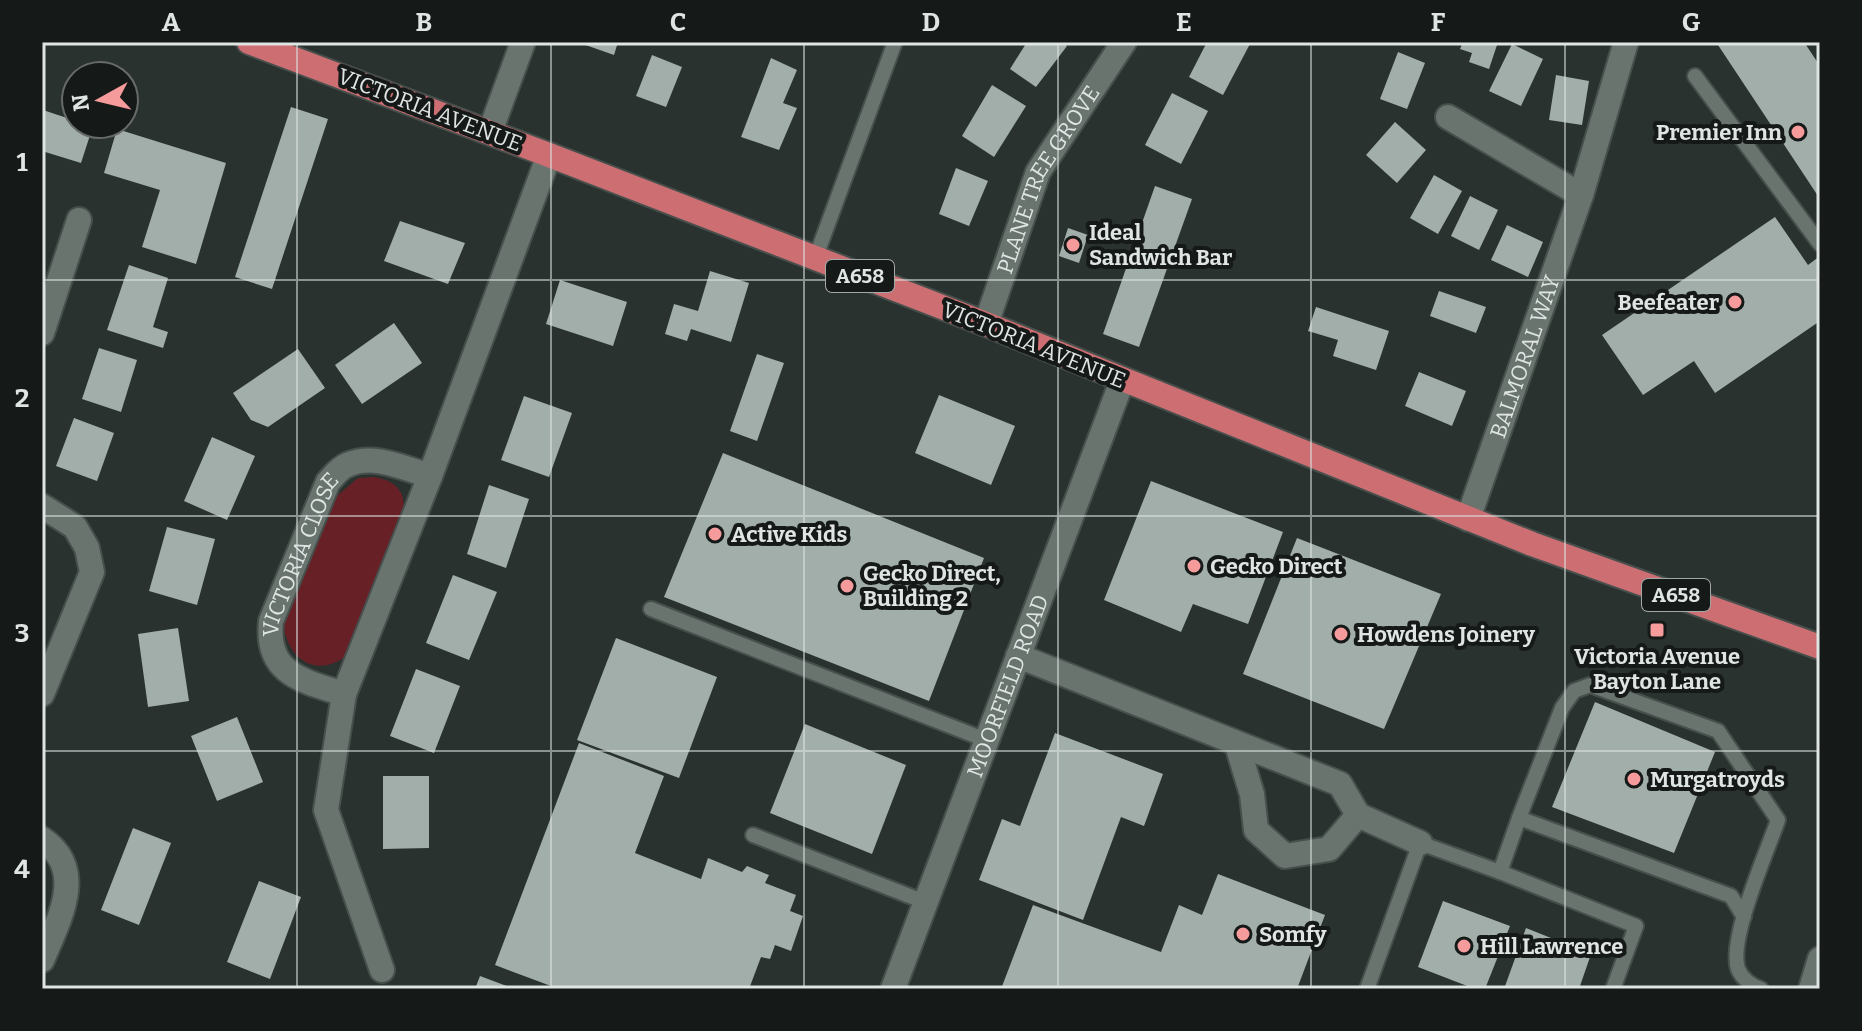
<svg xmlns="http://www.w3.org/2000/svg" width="1862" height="1031" font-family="Bitter,serif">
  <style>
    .green { fill: #682027 }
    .building { fill: #a2aea9 }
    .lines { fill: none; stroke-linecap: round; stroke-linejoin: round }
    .service-casing { stroke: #474f4c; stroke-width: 18 }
    .minor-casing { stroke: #474f4c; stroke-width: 28 }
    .tertiary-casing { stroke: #474f4c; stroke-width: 28 }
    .trunk-casing { stroke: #474f4c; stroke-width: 28 }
    .service { stroke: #69746f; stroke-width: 14 }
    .minor { stroke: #69746f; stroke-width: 24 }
    .tertiary { stroke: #69746f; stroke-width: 24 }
    .trunk { stroke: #cc6e72; stroke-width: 24 }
    .grid { fill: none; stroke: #dfe5e3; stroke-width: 2; stroke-opacity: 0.55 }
    .poi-dot { fill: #f59b9c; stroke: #151917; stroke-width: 3 }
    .labels { text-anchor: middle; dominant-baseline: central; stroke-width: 8; stroke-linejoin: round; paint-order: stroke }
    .shield { fill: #151917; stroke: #a2a8a6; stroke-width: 2 }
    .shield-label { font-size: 20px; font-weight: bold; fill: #dfe5e3 }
    .street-label { font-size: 22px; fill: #dfe5e3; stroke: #151917 }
    .poi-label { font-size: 22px; font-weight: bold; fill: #dfe5e3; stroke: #151917; text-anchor: start }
    .neatline { fill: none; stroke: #dfe5e3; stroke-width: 3 }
    .grid-label { font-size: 26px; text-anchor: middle; font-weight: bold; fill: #dfe5e3 }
  </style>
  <rect width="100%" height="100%" fill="#29322f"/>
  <path class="green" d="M375,477C402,483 407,496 402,522L352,651C321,680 289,664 283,624L337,496L358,478Z"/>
  <g class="building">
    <path d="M577,42H618L614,55Z"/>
    <path d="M1027,42H1061L1067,46L1036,87L1010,69Z"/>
    <path d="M1207,42H1251L1223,95L1189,77Z"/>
    <path d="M1463,42H1498L1489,69L1469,62L1472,53L1460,49Z"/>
    <path d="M1716,42H1804L1820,66V199Z"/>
    <path d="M1512,44L1543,59L1521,106L1489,91Z"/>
    <path d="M1398,52L1425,63L1407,109L1380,99Z"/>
    <path d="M652,55L682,67L666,107L636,96Z"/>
    <path d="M771,58L797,70L783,103L797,108L779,150L741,137Z"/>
    <path d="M1556,75L1589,81L1582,125L1549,120Z"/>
    <path d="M992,85L1026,106L994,157L962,136Z"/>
    <path d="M1172,93L1208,111L1181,164L1145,145Z"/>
    <path d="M291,107L328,119L272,289L235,277Z"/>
    <path d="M43,110L76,121V124L93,126L81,163L42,151Z"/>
    <path d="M1395,122L1426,150L1397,183L1366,155Z"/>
    <path d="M117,129L226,163L196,264L142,247L160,190L104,173Z"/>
    <path d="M956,168L988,181L969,226L939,214Z"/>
    <path d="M1434,175L1462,191L1438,234L1410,218Z"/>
    <path d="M1155,186L1192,199L1139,347L1103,334Z"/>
    <path d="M1470,196L1498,210L1479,250L1451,236Z"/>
    <path d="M1775,217L1808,265L1820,256V321L1715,393L1694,361L1643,395L1602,335Z"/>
    <path d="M400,221L465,243L448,284L384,261Z"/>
    <path d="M1507,225L1543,242L1528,277L1491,260Z"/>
    <path d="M1068,228L1088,235L1079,263L1059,256Z"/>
    <path d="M129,265L168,278L153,327L168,332L163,348L107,330Z"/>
    <path d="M710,271L749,283L731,342L691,329L687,341L665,334L674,304L698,311Z"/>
    <path d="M560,280L627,302L613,346L546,324Z"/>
    <path d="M1439,291L1486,307L1476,333L1430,316Z"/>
    <path d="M1316,307L1389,331L1376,370L1333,356L1338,340L1308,331Z"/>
    <path d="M394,323L422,363L362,404L335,365Z"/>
    <path d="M99,348L137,360L121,412L82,399Z"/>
    <path d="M298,349L325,388L268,427L251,420L233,393Z"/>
    <path d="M757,354L784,363L757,441L730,431Z"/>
    <path d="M1419,372L1466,391L1452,426L1405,406Z"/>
    <path d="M939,395L1015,426L991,485L915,453Z"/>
    <path d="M524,396L572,413L549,477L501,460Z"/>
    <path d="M74,418L114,433L97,481L56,466Z"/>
    <path d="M212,437L255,456L227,520L184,501Z"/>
    <path d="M723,453L984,558L929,701L664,597Z"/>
    <path d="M1151,481L1283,532L1248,624L1193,604L1181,632L1104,600Z"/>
    <path d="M489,485L529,499L506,568L467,554Z"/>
    <path d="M167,527L215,539L197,605L149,591Z"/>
    <path d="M1297,538L1441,594L1384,729L1243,674Z"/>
    <path d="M453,575L497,592L469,660L426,643Z"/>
    <path d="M178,628L189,701L148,707L138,634Z"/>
    <path d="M616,638L717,677L679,778L577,740Z"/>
    <path d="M416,669L460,686L434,753L390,736Z"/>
    <path d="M1595,702L1715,752L1674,853L1552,807Z"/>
    <path d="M237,717L263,782L217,801L191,736Z"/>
    <path d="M805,724L906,765L872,854L770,813Z"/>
    <path d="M1055,733L1163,774L1144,826L1121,817L1083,920L979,880L1002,819L1020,826Z"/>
    <path d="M579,743L664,776L635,853L701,879L708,858L742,872L747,866L769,875L765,883L796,895L790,911L803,916L791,951L775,945L770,959L761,957L749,989H559L495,965Z"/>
    <path d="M383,776H429V848L383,849Z"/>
    <path d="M133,828L171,843L139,925L101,910Z"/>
    <path d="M1218,874L1325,915L1297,989H1001L1033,905L1161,952L1179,905L1202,915Z"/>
    <path d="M259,881L301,897L270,979L227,962Z"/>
    <path d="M1443,901L1510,926L1485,989H1475L1418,967Z"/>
    <path d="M1526,928L1591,954L1579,989H1504Z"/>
    <path d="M480,976L515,989H475Z"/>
  </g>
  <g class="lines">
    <g class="service-casing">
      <g id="service">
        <path d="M1695,76L1820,244"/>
        <path d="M815,259L895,42"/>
        <path d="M651,609L986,740"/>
        <path d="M753,835L925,902"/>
        <path d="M1500,872L1636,926L1613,989"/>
        <path d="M1744,917L1731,896L1519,818L1562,708L1574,691L1590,685L1718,731L1778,820C1767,852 1728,939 1738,969C1742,979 1752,986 1761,989"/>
        <path d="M1367,989L1420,843L1500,872L1519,818"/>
      </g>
    </g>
    <g class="minor-casing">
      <g id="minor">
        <path d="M1448,117L1581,195"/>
        <path d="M490,132L523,42"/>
        <path id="s1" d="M986,324L1038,172L1124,42"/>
        <path d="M42,333L79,220"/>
        <path d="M42,506L75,527L87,548L92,572L42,694"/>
        <path id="s2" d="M1468,519L1581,195L1626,42"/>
        <path d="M1018,656L1340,784L1358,815L1420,843"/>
        <path id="s3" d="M344,694C303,681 265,674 271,621L328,482C333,477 339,468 347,465C373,453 404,468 430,476"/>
        <path d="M1237,745L1252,794L1256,830L1285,856L1329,849L1358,815"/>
        <path d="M42,839C88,870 58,921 42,960"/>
        <path d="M382,970L326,810L344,694L430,476L549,155"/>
        <path id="s4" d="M893,989L1122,381"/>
      </g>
    </g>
    <g class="tertiary-casing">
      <path id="tertiary" d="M1811,989L1820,959"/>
    </g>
    <g class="trunk-casing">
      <path id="trunk" d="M249,42L549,155L986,324L1532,544L1820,647"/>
    </g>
    <use href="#service" class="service"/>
    <use href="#minor" class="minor"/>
    <use href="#tertiary" class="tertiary"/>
    <use href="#trunk" class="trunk"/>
  </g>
  <path class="grid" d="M297,42V989M551,42V989M804,42V989M1058,42V989M1311,42V989M1565,42V989M42,280H1820M42,516H1820M42,751H1820"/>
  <g class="poi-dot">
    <circle cx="1798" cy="132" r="8"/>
    <circle cx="1073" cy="245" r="8"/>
    <circle cx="1735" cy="302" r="8"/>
    <circle cx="715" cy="534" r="8"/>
    <circle cx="1194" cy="566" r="8"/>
    <circle cx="847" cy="586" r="8"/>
    <rect x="1649" y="622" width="16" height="16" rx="4"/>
    <circle cx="1341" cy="634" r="8"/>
    <circle cx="1634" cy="779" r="8"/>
    <circle cx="1243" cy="934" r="8"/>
    <circle cx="1464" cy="946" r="8"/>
  </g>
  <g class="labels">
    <g class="shield">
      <rect x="826" y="260" width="68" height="32" rx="6"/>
      <rect x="1642" y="579" width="68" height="32" rx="6"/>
    </g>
    <g class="shield-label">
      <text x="860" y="276">A658</text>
      <text x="1676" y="595">A658</text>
    </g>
    <g class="street-label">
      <text transform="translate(430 110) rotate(21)">VICTORIA AVENUE</text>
      <text stroke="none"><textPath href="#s1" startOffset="158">PLANE TREE GROVE</textPath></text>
      <text transform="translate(1034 345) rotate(22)">VICTORIA AVENUE</text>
      <text stroke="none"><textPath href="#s2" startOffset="172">BALMORAL WAY</textPath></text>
      <text stroke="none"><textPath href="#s3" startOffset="188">VICTORIA CLOSE</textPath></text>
      <text stroke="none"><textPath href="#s4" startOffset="324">MOORFIELD ROAD</textPath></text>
    </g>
    <g class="poi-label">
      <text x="1782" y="132" text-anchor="end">Premier Inn</text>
      <text x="1089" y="232">Ideal<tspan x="1089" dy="25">Sandwich Bar</tspan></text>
      <text x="1719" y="302" text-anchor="end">Beefeater</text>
      <text x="731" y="534">Active Kids</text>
      <text x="1210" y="566">Gecko Direct</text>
      <text x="863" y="573">Gecko Direct,<tspan x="863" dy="25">Building 2</tspan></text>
      <text x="1357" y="634">Howdens Joinery</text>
      <text x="1657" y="656" text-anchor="middle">Victoria Avenue<tspan x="1657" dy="25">Bayton Lane</tspan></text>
      <text x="1650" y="779">Murgatroyds</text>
      <text x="1259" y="934">Somfy</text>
      <text x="1480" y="946">Hill Lawrence</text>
    </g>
  </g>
  <rect width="1862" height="1031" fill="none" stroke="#151917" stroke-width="88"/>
  <g transform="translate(100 100) rotate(262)"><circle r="38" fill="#151917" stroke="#666b69" stroke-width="2"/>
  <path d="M0-6L14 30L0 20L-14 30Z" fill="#f59b9c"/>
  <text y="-12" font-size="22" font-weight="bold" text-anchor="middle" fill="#dfe5e3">N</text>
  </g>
  <rect x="44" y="44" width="1774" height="943" class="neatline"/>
  <g class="grid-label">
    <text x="171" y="31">A</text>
    <text x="424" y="31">B</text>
    <text x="678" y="31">C</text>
    <text x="931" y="31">D</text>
    <text x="1184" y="31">E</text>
    <text x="1438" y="31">F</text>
    <text x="1691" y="31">G</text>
    <text x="22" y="171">1</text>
    <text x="22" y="407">2</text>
    <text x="22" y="642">3</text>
    <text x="22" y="878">4</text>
  </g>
</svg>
